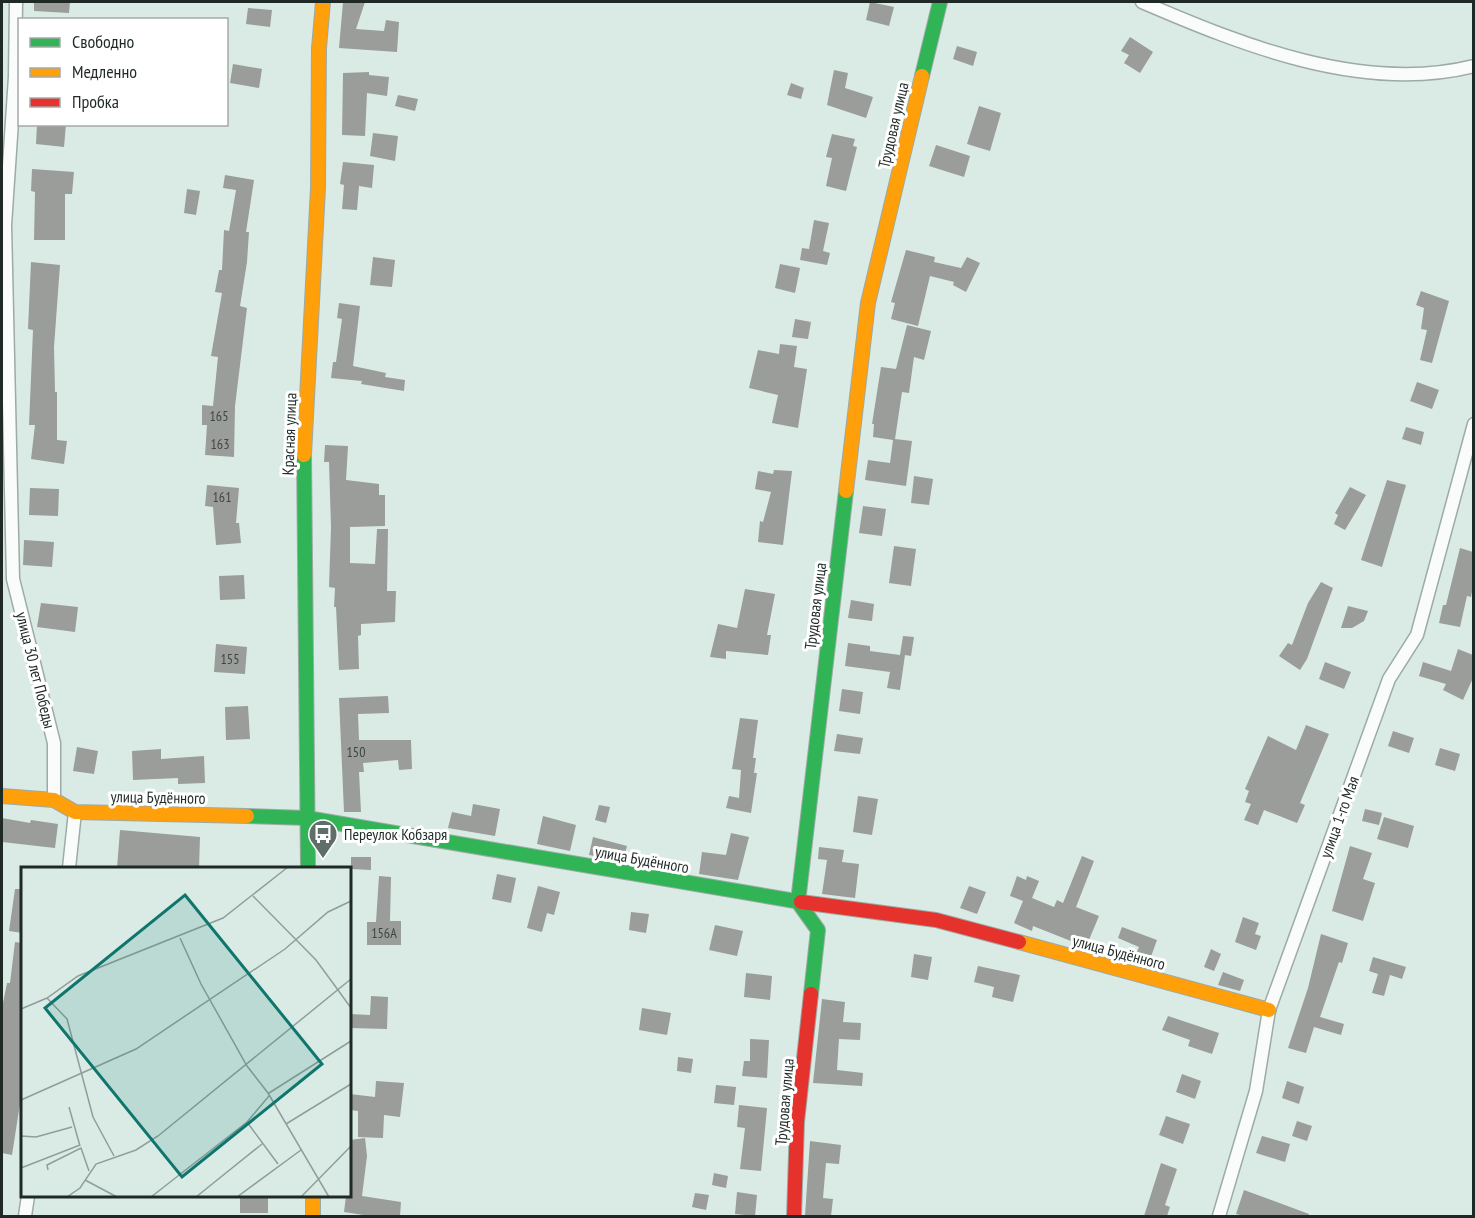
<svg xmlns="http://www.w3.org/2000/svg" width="1475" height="1218" font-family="'PT Sans Narrow',sans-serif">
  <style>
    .building { fill: #9a9d99 }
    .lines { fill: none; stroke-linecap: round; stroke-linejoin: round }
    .street-casing { stroke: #9daaa6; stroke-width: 15 }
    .fast-casing { stroke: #9daaa6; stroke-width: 16 }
    .slow-casing { stroke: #9daaa6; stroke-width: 16 }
    .jam-casing { stroke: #9daaa6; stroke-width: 16 }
    .street { stroke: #f9fcfb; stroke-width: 12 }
    .fast { stroke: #30b455; stroke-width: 14 }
    .slow { stroke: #ff9f0a; stroke-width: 14 }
    .jam { stroke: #e5322d; stroke-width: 14 }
    .labels { text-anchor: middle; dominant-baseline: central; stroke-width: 6; stroke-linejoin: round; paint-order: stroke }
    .number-label { font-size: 14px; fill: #3e4744 }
    .street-label { font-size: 16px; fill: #1f2a27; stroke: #fff }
    .poi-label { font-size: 16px; fill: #1f2a27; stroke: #fff; text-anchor: start }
    .inset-road { fill: none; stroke: #8f9e9a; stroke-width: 1.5 }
    .view { fill: #0f766e; fill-opacity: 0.15; stroke: #0f766e; stroke-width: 3 }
    .inset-edge { fill: none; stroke: #1f2a27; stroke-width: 3 }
  </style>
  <rect width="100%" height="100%" fill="#daebe6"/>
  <g class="building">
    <path d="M34,2H70L69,13L34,11Z"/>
    <path d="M343,2H365L356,29L384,31L386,20L399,22L397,52L339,48Z"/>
    <path d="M870,2L894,7L889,26L866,20Z"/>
    <path d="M248,8L272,10L270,27L246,24Z"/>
    <path d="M1130,37L1153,52L1140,73L1124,63L1129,55L1121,51Z"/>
    <path d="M957,46L977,52L973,66L953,59Z"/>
    <path d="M233,64L262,69L259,88L230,83Z"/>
    <path d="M834,70L848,73L845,88L873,97L866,118L827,105Z"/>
    <path d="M369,72V75L389,77L387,96L367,93L365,136L342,135L343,73Z"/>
    <path d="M791,83L804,88L801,99L787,95Z"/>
    <path d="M398,95L418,99L415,111L395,106Z"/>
    <path d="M979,106L1001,113L990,151L967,144Z"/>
    <path d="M37,124H66L64,147L36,144Z"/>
    <path d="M373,133L398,136L395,161L370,156Z"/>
    <path d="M832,134L855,139L853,146L857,147L846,191L826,186L832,158L826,157Z"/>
    <path d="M936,145L970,156L964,177L929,166Z"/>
    <path d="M343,162L374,165L372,188L359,186L357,210L342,209L344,185L340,184Z"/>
    <path d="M32,169L74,172L72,194H65V240H34L35,192L31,191Z"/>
    <path d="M225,175L254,180L246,232H249L247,262L240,306L247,308L235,406L234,457L205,455L207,425H202V405L213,406L218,357L211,356L222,293L215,292L219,270H222L224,230L229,231L236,190L223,188Z"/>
    <path d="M187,189L200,191L196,215L184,213Z"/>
    <path d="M814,220L829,223L823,251L830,253L827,265L800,260L802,248L809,249Z"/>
    <path d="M906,250L935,257L934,262L961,268L967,257L980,263L966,292L953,285L954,282L930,276L918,326L891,319L895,303L891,302Z"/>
    <path d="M373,257L395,260L392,287L370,285Z"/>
    <path d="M31,262L60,265L54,347L55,392H57V440L67,441L64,464L31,459L35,425H29L33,330L28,329Z"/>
    <path d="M780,264L800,268L795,293L775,288Z"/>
    <path d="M1421,291L1449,301L1432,363L1420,360L1427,330L1421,329L1424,308L1416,305Z"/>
    <path d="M339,303L360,306L353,366L386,373L385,377L405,380L404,391L361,384L362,381L331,378L333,362H336L342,319L337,318Z"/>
    <path d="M795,319L811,322L808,339L792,337Z"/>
    <path d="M907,325L931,331L924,360L914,357L909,393L902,392L895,439L912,441L906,486L865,480L868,460L890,463L893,440L873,437L874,424H872L881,367L896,369Z"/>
    <path d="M780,344L797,346L794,367L807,369L798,428L772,423L778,395L749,388L758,350L779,354Z"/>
    <path d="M1417,382L1439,390L1432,409L1410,401Z"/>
    <path d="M1406,427L1424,432L1421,445L1402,439Z"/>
    <path d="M325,445L348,446L346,480L379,484V495H385V526L350,527V563L375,564L377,529H388L387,591H396L395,622L361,624V635L358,636L359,669L339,670L336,607H334L335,588L329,587L331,527L329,462H324Z"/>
    <path d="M774,470L792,471L783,545L758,542L760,521L763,522L771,492L755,489L758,471L773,474Z"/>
    <path d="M914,476L933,479L929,505L911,503Z"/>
    <path d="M1387,480L1406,485L1382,567L1361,560Z"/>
    <path d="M207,485L239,488L236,523H239L241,543L216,545L213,507L205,506Z"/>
    <path d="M1350,487L1366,495L1345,530L1334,524L1338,515L1335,513Z"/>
    <path d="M30,488L59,489L58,516L29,515Z"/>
    <path d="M863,506L886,509L882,536L859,533Z"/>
    <path d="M24,540L54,542L52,567L23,565Z"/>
    <path d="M894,546L916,549L911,586L889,583Z"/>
    <path d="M1460,548L1473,552V586L1471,597L1467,596L1460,627L1439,623L1443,605H1446Z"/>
    <path d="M244,575L245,599L220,600L219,576Z"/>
    <path d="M1321,582L1333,588L1307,659L1300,670L1279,656L1288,643L1292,645L1308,603Z"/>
    <path d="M745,589L775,594L767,635H771L768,655L726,651V659L710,657L718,624L737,628Z"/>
    <path d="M851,600L874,604L872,621L848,618Z"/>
    <path d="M41,603L78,607L75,632L37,627Z"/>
    <path d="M1348,606L1368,611L1364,621L1352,628H1341Z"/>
    <path d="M903,636L914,637L911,656L905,655L900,690L887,688L890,672L845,666L848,643L870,646V651L900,655Z"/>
    <path d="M216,644L247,647L245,674L214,672Z"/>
    <path d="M1458,649L1473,655V678L1463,700L1443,690L1446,684L1419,676L1423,662L1451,671Z"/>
    <path d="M1325,662L1351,672L1344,689L1319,679Z"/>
    <path d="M842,689L863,692L860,714L839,711Z"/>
    <path d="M388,696L389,713L358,714L359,740H411L412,769L399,770L398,760L363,763L364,772H359L361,812H344L339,698Z"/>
    <path d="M248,706L250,739L226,740L225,707Z"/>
    <path d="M740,718L758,720L753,758H756L754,773H757L751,813L726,808L729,796L739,798L741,770L732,769Z"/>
    <path d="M1306,725L1329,734L1300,803L1305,805L1297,823L1264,810L1258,825L1244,820L1251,804L1245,802L1249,791L1245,789L1268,736L1296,750Z"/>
    <path d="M1393,731L1414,738L1409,753L1388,746Z"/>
    <path d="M837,734L863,738L860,754L834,751Z"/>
    <path d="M77,747L98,751L94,774L73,771Z"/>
    <path d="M1440,748L1460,754L1455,771L1435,765Z"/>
    <path d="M161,749V759L204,756L205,783L178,784V778L133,780L132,751Z"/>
    <path d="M858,796L878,799L872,835L853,832Z"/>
    <path d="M473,804L500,809L495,836L448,828L452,812L471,816Z"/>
    <path d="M599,805L610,807L606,823L595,820Z"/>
    <path d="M1365,809L1382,813L1379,825L1362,821Z"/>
    <path d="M543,816L576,825L570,851L537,844Z"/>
    <path d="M1384,817L1414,826L1408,848L1377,839Z"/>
    <path d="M2,818L30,823L31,820L58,824L55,848L2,842Z"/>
    <path d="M120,830L200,837L199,868H117Z"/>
    <path d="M731,833L749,837L738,880L699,874L702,852L726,855Z"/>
    <path d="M593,837L627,846L623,861L589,855Z"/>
    <path d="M1350,846L1372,853L1363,879L1375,883L1363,921L1332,911Z"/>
    <path d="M819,847L844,850L842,862L859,864L855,898L822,894L827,860L818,859Z"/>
    <path d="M1082,856L1094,861L1076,907L1099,916L1086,947L1033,926L1032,931L1014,923L1023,901L1010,896L1017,876L1026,880L1027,876L1039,881L1032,898L1054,907L1057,900L1063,903Z"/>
    <path d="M351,857H371V870L351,869Z"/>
    <path d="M497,874L516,878L511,903L492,899Z"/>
    <path d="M379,876L391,877L390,921H401V945H367V922H376Z"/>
    <path d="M538,886L560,892L554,915L547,913L542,932L527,928Z"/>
    <path d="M969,886L986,892L977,914L960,908Z"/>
    <path d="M15,889H22V933L9,931Z"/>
    <path d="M631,912L649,914L646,933L629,930Z"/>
    <path d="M1243,917L1259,923L1255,934L1261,936L1256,950L1235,942Z"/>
    <path d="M715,925L743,931L737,956L709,950Z"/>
    <path d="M1122,927L1157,940L1148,965L1134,959L1139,947L1118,938Z"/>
    <path d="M1321,934L1348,943L1342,963L1339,962L1320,1017L1344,1024L1341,1035L1314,1027L1306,1053L1288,1048L1308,988Z"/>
    <path d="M15,942L22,943V1091L12,1155L2,1153V1008L7,983H10Z"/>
    <path d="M1211,949L1221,954L1214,971L1204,967Z"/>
    <path d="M914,954L932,957L928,980L911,977Z"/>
    <path d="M1373,957L1406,967L1402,979L1390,975L1384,996L1372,993L1378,974L1369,971Z"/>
    <path d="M978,966L1020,975L1013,1002L992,997L994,987L974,982Z"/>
    <path d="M1223,972L1244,980L1240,991L1218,985Z"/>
    <path d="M746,973L772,976L770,1000L744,997Z"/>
    <path d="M371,996L388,997L387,1029L350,1028V1014L370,1015Z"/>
    <path d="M822,999L845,1002L843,1022L861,1023L860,1040L839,1039L837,1070L863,1073L862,1086L813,1083Z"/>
    <path d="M642,1008L671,1013L667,1035L639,1030Z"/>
    <path d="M1168,1016L1219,1033L1212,1054L1188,1046L1190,1040L1162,1030Z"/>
    <path d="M750,1039L769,1040L767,1078L742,1076L744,1061H750Z"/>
    <path d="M678,1057L693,1059L691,1073L677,1071Z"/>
    <path d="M1182,1074L1201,1081L1195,1099L1176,1092Z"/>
    <path d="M376,1081L404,1083L400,1117L384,1115L383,1138L358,1137V1111L350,1110V1094L375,1097Z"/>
    <path d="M1287,1081L1304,1087L1299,1104L1282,1098Z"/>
    <path d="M716,1085L736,1087L734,1105L714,1103Z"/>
    <path d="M739,1105L767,1108L761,1171L740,1169L745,1128L737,1127Z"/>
    <path d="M1166,1116L1190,1124L1183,1144L1159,1135Z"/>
    <path d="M1297,1121L1312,1126L1307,1141L1292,1136Z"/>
    <path d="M1262,1136L1290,1144L1285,1162L1256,1153Z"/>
    <path d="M365,1138L367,1156L362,1196L401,1202L400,1216H370L344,1212L346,1196H350V1140Z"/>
    <path d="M810,1141L841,1145L839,1164L826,1163L823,1198L833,1199L831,1216H805Z"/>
    <path d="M1161,1163L1177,1169L1165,1205L1170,1207L1167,1216H1144Z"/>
    <path d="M714,1173L728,1176L726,1188L712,1185Z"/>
    <path d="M1244,1190L1309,1214V1216H1244L1236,1214Z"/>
    <path d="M737,1192L757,1195L755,1216L735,1214Z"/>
    <path d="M695,1193L709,1195L706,1210L692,1207Z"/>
    <rect x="240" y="1196" width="28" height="17"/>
  </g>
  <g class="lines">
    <g class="street-casing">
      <g id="street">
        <path d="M16,2L15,77L5,225L13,579L54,743V800"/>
        <path d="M1142,2C1242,45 1363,94 1474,66"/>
        <path d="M69,868L75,812"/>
        <path d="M25,1216L28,1196"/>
        <path d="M1219,1216L1256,1091L1269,1010L1389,679L1417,635L1474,424"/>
      </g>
    </g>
    <g class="fast-casing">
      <g id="fast">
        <path d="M922,76L940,2"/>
        <path d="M304,455L308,868"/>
        <path d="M247,816L307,818L801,902"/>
        <path d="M811,994L818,930L798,902L846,491"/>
      </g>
    </g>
    <g class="slow-casing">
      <g id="slow">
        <path d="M304,455L318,188L319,48L323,2"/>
        <path d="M846,491L868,303L922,76"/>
        <path d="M2,796L54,800L75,812L247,816"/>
        <path d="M1019,942L1269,1010"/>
        <path d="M313,1196V1216"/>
      </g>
    </g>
    <g class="jam-casing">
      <g id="jam">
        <path d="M801,902L936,920L1019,942"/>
        <path d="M794,1216L797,1122L811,994"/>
      </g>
    </g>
    <use href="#street" class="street"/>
    <use href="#fast" class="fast"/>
    <use href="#slow" class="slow"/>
    <use href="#jam" class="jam"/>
  </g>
  <defs>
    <g id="bus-pin" transform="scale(1.5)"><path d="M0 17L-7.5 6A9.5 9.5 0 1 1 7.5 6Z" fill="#606e6a" stroke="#fff"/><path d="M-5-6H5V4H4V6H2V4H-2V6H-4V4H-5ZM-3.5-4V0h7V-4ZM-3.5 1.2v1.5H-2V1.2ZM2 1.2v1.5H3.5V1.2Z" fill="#fff"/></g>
  </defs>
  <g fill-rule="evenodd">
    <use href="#bus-pin" x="323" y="834"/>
  </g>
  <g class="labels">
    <g class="number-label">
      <text x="219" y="416">165</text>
      <text x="220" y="444">163</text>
      <text x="222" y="497">161</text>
      <text x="230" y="659">155</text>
      <text x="356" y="752">150</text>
      <text x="384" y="933">156А</text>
    </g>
    <g class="street-label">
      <text transform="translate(893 125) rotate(-77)">Трудовая улица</text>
      <text transform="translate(289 434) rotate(-88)">Красная улица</text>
      <text transform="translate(815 606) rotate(-83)">Трудовая улица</text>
      <text transform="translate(36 670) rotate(76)">улица 30 лет Победы</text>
      <text transform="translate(158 797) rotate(1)">улица Будённого</text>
      <text transform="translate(1339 817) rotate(-70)">улица 1-го Мая</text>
      <text transform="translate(642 859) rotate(10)">улица Будённого</text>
      <text transform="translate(1119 952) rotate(15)">улица Будённого</text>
      <text transform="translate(784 1102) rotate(-85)">Трудовая улица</text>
    </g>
    <g class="poi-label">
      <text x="344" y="834">Переулок Кобзаря</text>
    </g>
  </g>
  <g transform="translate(21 867)">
    <rect width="330" height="330" fill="#daebe6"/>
    <path class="inset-road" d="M232,29L295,93L317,123M159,71L180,117L226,199L247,226L308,330M317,123L330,141M26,131L46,152L72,250L93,289M0,142L26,131L57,109L202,51L267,0M248,226L330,174M0,233L115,182L264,82L307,45L330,34M48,240L59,279M226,255L257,297M265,257L330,217M0,269L15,270L51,260M0,301L59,278M27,303L26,298L60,281L68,304M64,313L96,330M46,330L59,321L75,297L115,283L137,269L330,112M130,330L226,255L248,229M175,330L241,277M216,330L280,283M280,330L330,279"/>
    <path class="view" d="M164,28L301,197L161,310L24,141Z"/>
    <rect width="330" height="330" class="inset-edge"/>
  </g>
  <rect width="1475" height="1218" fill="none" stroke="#1f2a27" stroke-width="6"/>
  <rect x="18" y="18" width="210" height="108" fill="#ffffff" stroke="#a5aaa9" stroke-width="1.5"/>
  <rect x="30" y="38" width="30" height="9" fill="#30b455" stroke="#a5aaa9" stroke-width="1.5"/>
  <text x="72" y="48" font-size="18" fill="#1f2a27">Свободно</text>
  <rect x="30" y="68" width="30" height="9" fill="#ff9f0a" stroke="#a5aaa9" stroke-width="1.5"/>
  <text x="72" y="78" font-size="18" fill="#1f2a27">Медленно</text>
  <rect x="30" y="98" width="30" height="9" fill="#e5322d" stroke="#a5aaa9" stroke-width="1.5"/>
  <text x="72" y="108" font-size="18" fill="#1f2a27">Пробка</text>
</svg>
